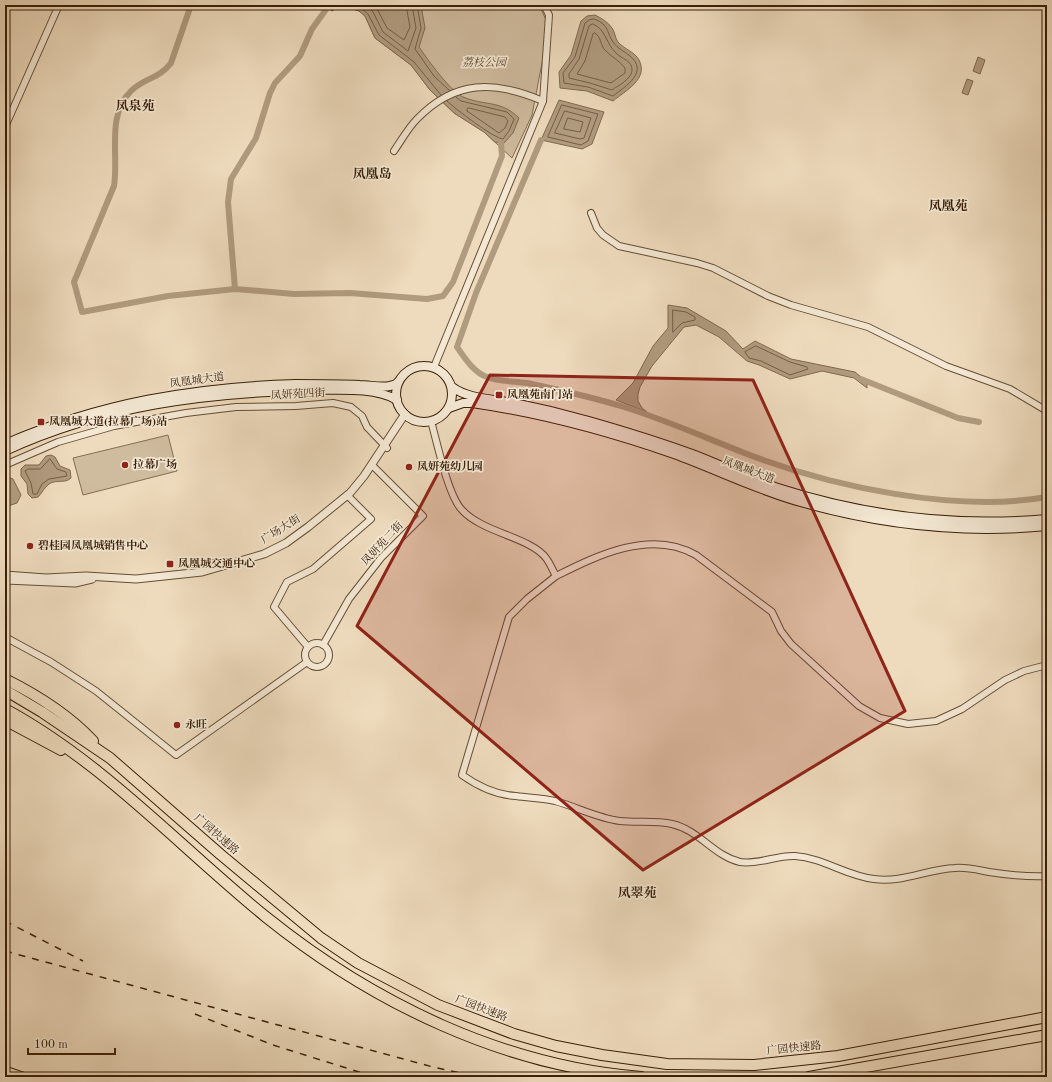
<svg xmlns="http://www.w3.org/2000/svg" width="1052" height="1082" font-family="'Old Standard TT','Noto Serif SC',serif">
  <style>
    .green { fill: #cfbb9e; stroke: #846d53 }
    .water { fill: #b09b7f; stroke: #80694f }
    .lines { fill: none; stroke-linecap: round; stroke-linejoin: round }
    .shore { stroke: #745d44; stroke-width: 1 }
    .canal { stroke: #b09b7f; stroke-width: 6 }
    .minor-casing { stroke: #664e35; stroke-width: 8 }
    .tertiary-casing { stroke: #664e35; stroke-width: 9 }
    .secondary-casing { stroke: #391f08; stroke-width: 10 }
    .primary-casing { stroke: #391f08; stroke-width: 11 }
    .trunk-casing { stroke: #391f08; stroke-width: 12 }
    .minor { stroke: #f4e8d4; stroke-width: 6 }
    .tertiary { stroke: #f4e8d4; stroke-width: 7 }
    .secondary { stroke: #f4e8d4; stroke-width: 8 }
    .primary { stroke: #eedbbd; stroke-width: 9 }
    .trunk { stroke: #eedbbd; stroke-width: 10 }
    .rail { stroke: #391f08; stroke-width: 1.5; stroke-dasharray: 7 7; stroke-linecap: butt }
    .marked { fill: #8f2418; fill-opacity: 0.2; stroke: #8f2418; stroke-width: 3; stroke-linejoin: round }
    .poi-dot { fill: #8f2418; stroke: #f4e8d4; stroke-width: 1.5 }
    .labels { text-anchor: middle; dominant-baseline: central; stroke-width: 3.5; stroke-linejoin: round; paint-order: stroke }
    .park-label { font-size: 11px; font-style: italic; fill: #5e462e; stroke: #f4e8d4 }
    .street-label { font-size: 11px; fill: #391f08; stroke: #f4e8d4 }
    .poi-label { font-size: 11px; font-weight: bold; fill: #391f08; stroke: #f4e8d4; text-anchor: start }
    .quarter-label { font-size: 13px; font-weight: bold; fill: #391f08; stroke: #f4e8d4 }
  </style>
  <rect width="100%" height="100%" fill="#eedbbd"/>
  <filter id="stains"><feTurbulence type="fractalNoise" baseFrequency=".005" numOctaves="4"/><feColorMatrix values="0 0 0 0 .2 0 0 0 0 .09 0 0 0 0 .02 0 0 0 .5 -.17"/></filter>
  <radialGradient id="worn" r=".72"><stop offset=".6" stop-color="#630" stop-opacity="0"/><stop offset="1" stop-color="#630" stop-opacity=".3"/></radialGradient>
  <g class="green">
    <path d="M325,5H539L548,24L542,63L532,115L512,158L484,132L454,113L430,90L411,65L375,38L365,16L359,11L345,6L337,7L332,11Z"/>
    <path d="M168,435L177,471L83,495L73,458Z"/>
  </g>
  <g class="water">
    <path d="M325,5H421L425,28L419,47C428,60 450,91 463,97C485,106 501,100 519,118L513,133L504,143L495,142L484,132L454,113L430,90L411,65L375,38L365,16L359,11L345,6L337,7L332,11Z"/>
    <path d="M595,15C601,18 608,22 612,28C615,32 615,38 618,42C624,49 635,52 639,60C649,79 625,91 613,101L587,91L560,88L559,72L571,55L581,21L587,16Z"/>
    <path d="M978,57L985,60L980,74L973,71Z"/>
    <path d="M967,79L973,81L968,95L962,93Z"/>
    <path d="M559,100L604,112L592,144L582,149L541,140Z"/>
    <path d="M668,305L687,308L726,331L743,349L755,341L791,359L855,372L867,382V388L854,378L822,371L790,379L759,365L747,361L719,337L696,325L684,327L652,366L640,387L638,394V401L642,408L647,412L616,400L633,383L653,346L668,328Z"/>
    <path d="M51,455L55,457L60,466L70,470L71,478C65,484 56,479 49,484C44,488 42,493 38,497L32,498L28,494L27,484L21,476V469L25,465H39L46,456Z"/>
    <path d="M5,476L13,479L21,495L17,503L5,507Z"/>
  </g>
  <g class="lines">
    <g class="shore">
      <path d="M357,5L368,14L379,35L414,62L441,95"/>
      <path d="M366,5L373,12L383,32L408,51L416,28L412,5"/>
      <path d="M375,5L387,28L404,40L410,27L406,5"/>
      <path d="M417,5L421,28L415,49L434,76L450,91"/>
      <path d="M594,19C610,25 606,32 613,42C618,49 624,51 630,56C649,72 626,86 613,96L588,87L564,83L563,73L575,57L585,23L589,20Z"/>
      <path d="M593,24C606,29 606,44 616,53C621,59 633,60 632,71C631,79 618,86 612,90L590,83L569,78V74L579,59L589,26Z"/>
      <path d="M595,33C601,37 600,43 604,49C611,57 619,60 625,68V73L611,83L577,74L585,61L593,34Z"/>
      <path d="M447,101C454,108 495,139 503,139L509,131L514,119L507,112L461,101L456,97"/>
      <path d="M562,105L598,114L588,141L581,145L548,137Z"/>
      <path d="M469,108L505,117L508,121L505,128L499,133L467,111V109Z"/>
      <path d="M565,111L591,118L584,138L580,139L555,133Z"/>
      <path d="M568,118L583,122L580,132L564,129Z"/>
      <path d="M673,310L686,312L695,317V320L682,323L673,332Z"/>
      <path d="M756,346L790,362L807,367L808,369L790,375L761,361L749,358L745,352Z"/>
      <path d="M50,459L57,469L66,472L67,476L49,479L42,484L37,494H33L31,483L25,471L28,469H40Z"/>
    </g>
    <g class="canal">
      <path d="M191,5L171,63C159,79 144,78 131,91C106,115 119,156 114,186L74,282L82,312L168,296L235,289L294,294L350,293L427,299L443,296L453,282L502,156L501,143"/>
      <path d="M541,140L476,293L457,347C465,358 473,372 487,377C499,382 515,381 527,383C560,390 592,397 624,407C666,420 706,438 747,454C833,487 955,513 1047,497"/>
      <path d="M235,289L228,202L231,179L256,138L270,93L275,83L300,56L312,29L327,8"/>
      <path d="M861,379L958,418L979,422"/>
    </g>
    <g class="minor-casing">
      <g id="minor">
        <path d="M5,127L59,5"/>
        <path d="M394,151C401,141 408,128 417,119C455,80 494,80 543,101"/>
        <path d="M591,213L597,228L603,235L619,246L697,263L713,268L768,296L791,305L868,327L946,366L1010,389L1047,411"/>
        <path d="M434,367L543,101L549,15L544,5"/>
        <path d="M431,421C437,442 448,496 462,510C483,533 530,537 546,558C550,563 553,571 556,576L527,599L509,617L462,775C479,787 496,795 516,796C529,798 542,798 555,801C577,807 597,818 620,821C637,823 655,820 672,824C699,830 714,856 740,862C758,865 777,855 795,856C824,858 846,876 874,879C903,883 927,869 955,868C967,867 978,870 989,872C1008,875 1027,877 1047,876"/>
        <path d="M5,465L58,442L114,426L186,413L236,407L296,406L333,403L351,407L362,416L367,427L387,448"/>
        <path d="M556,576C598,555 651,529 696,555L772,612L781,631L791,644L859,706L880,718L908,724L936,721L962,709L1005,680L1024,671L1047,665"/>
        <path d="M5,637L51,662L96,691L176,755L307,662"/>
        <circle cx="317" cy="655" r="12"/>
        <path d="M323,645L349,599L381,558L423,516L374,467"/>
        <path d="M308,647L274,607L287,582L313,569L371,519L347,495"/>
      </g>
    </g>
    <g class="tertiary-casing">
      <g id="tertiary">
        <path d="M5,575L46,578L86,576L136,579L202,572L264,554L286,543L308,527L350,493L364,476L405,414"/>
        <path d="M5,580L75,583L92,579"/>
      </g>
    </g>
    <g class="secondary-casing">
      <g id="secondary">
        <circle cx="424" cy="394" r="28"/>
        <path d="M452,387C468,399 493,399 514,403C539,408 564,414 589,421C624,431 660,442 695,455C723,466 750,479 778,488C865,516 956,527 1047,519"/>
        <path d="M449,408L463,403H472C541,413 608,431 674,454C718,470 759,491 804,503C883,525 965,534 1047,526"/>
        <path d="M5,444C100,403 194,387 296,384C318,384 339,384 360,385C370,385 380,388 390,386C393,385 396,385 398,382"/>
        <path d="M5,451C105,405 205,393 314,390C338,390 376,387 397,400"/>
      </g>
    </g>
    <g class="primary-casing">
      <path id="primary" d="M5,1071L22,1077"/>
    </g>
    <g class="trunk-casing">
      <g id="trunk">
        <path d="M5,679C37,695 69,715 93,741"/>
        <path d="M5,690L42,712L110,758L220,854L321,938L358,963L438,1005L514,1034L556,1046L602,1055L667,1064L754,1065L838,1056L1047,1017"/>
        <path d="M5,709C103,762 180,847 266,917C373,1003 503,1066 641,1077"/>
        <path d="M5,720L61,750"/>
        <path d="M809,1077L1047,1035"/>
      </g>
    </g>
    <use href="#minor" class="minor"/>
    <use href="#tertiary" class="tertiary"/>
    <use href="#secondary" class="secondary"/>
    <use href="#primary" class="primary"/>
    <use href="#trunk" class="trunk"/>
    <g class="rail">
      <path d="M5,921L83,961"/>
      <path d="M5,951L433,1067L479,1077"/>
      <path d="M195,1014L273,1045L375,1077"/>
    </g>
  </g>
  <path class="marked" d="M490,375L753,380L905,711L643,870L357,626Z"/>
  <g class="poi-dot">
    <rect x="495" y="391" width="8" height="8" rx="2"/>
    <rect x="37" y="418" width="8" height="8" rx="2"/>
    <circle cx="125" cy="465" r="4"/>
    <circle cx="409" cy="467" r="4"/>
    <circle cx="30" cy="546" r="4"/>
    <rect x="166" y="560" width="8" height="8" rx="2"/>
    <circle cx="177" cy="725" r="4"/>
  </g>
  <g class="labels">
    <g class="park-label">
      <text x="484" y="63">荔枝公园</text>
    </g>
    <g class="street-label">
      <text transform="translate(197 381) rotate(-8)">凤凰城大道</text>
      <text transform="translate(298 395) rotate(-3)">凤妍苑四街</text>
      <text transform="translate(748 471) rotate(21)">凤凰城大道</text>
      <text transform="translate(281 530) rotate(-32)">广场大街</text>
      <text transform="translate(383 544) rotate(-47)">凤妍苑二街</text>
      <text transform="translate(216 835) rotate(41)">广园快速路</text>
      <text transform="translate(481 1009) rotate(21)">广园快速路</text>
      <text transform="translate(794 1049) rotate(-6)">广园快速路</text>
    </g>
    <g class="poi-label">
      <text x="507" y="395">凤凰苑南门站</text>
      <text x="49" y="422">凤凰城大道(拉幕广场)站</text>
      <text x="133" y="465">拉幕广场</text>
      <text x="417" y="467">凤妍苑幼儿园</text>
      <text x="38" y="546">碧桂园凤凰城销售中心</text>
      <text x="178" y="564">凤凰城交通中心</text>
      <text x="185" y="725">永旺</text>
    </g>
    <g class="quarter-label">
      <text x="135" y="106">凤泉苑</text>
      <text x="372" y="174">凤凰岛</text>
      <text x="948" y="206">凤凰苑</text>
      <text x="637" y="893">凤翠苑</text>
    </g>
  </g>
  <rect width="1052" height="1082" fill="none" stroke="#eedbbd" stroke-width="20"/>
  <rect x="6" y="6" width="1040" height="1070" fill="none" stroke="#391f08" stroke-width="2"/>
  <rect x="10" y="10" width="1032" height="1062" fill="none" stroke="#391f08"/>
  <path d="M28 1048v6h87v-6" fill="none" stroke="#391f08" stroke-width="2"/>
  <text x="34" y="1048" font-size="12" fill="#391f08" stroke="#f4e8d4" stroke-width="3" paint-order="stroke">100 m</text>
  <rect width="100%" height="100%" filter="url(#stains)"/>
  <rect width="100%" height="100%" fill="url(#worn)"/>
</svg>
